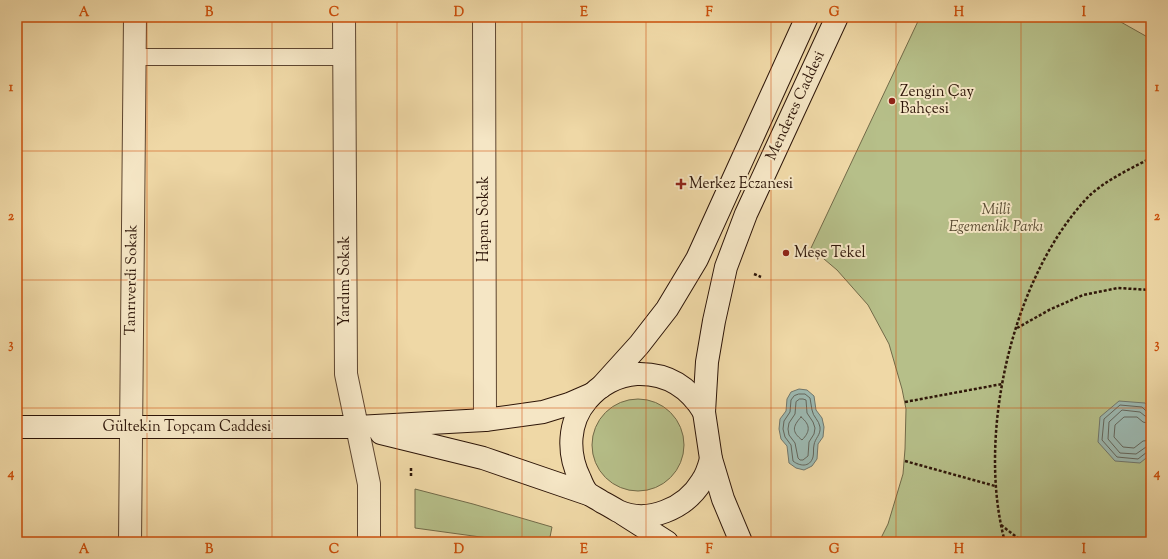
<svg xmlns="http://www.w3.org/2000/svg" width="1168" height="559" font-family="'Sorts Mill Goudy',serif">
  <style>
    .green { fill: #b6bf89; stroke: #726a48 }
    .water { fill: #9cb8b0; stroke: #70776d }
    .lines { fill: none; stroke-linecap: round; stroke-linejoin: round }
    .shore { stroke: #64665c; stroke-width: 1 }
    .lane-casing { stroke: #5e4630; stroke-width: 18 }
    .street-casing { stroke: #5e4630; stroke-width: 24 }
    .secondary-casing { stroke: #2d1508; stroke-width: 24 }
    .path { stroke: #2d1508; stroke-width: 2.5; stroke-dasharray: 3 2; stroke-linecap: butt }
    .lane { stroke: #f5e6c5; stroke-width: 16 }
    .street { stroke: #f5e6c5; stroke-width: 22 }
    .secondary { stroke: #f5e6c5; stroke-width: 22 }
    .grid { fill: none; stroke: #cc4f0b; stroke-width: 1; stroke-opacity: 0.55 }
    .poi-dot { fill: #8f2418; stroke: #f5e6c5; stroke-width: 1.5 }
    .labels { text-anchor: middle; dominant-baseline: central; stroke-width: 4; stroke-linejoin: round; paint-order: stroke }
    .poi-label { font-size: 15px; fill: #2d1508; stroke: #f5e6c5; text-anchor: start }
    .street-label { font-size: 15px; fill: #2d1508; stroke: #f5e6c5 }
    .park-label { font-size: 15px; font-style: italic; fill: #56482f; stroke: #f5e6c5 }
    .neatline { fill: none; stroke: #cc4f0b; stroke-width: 1.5 }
    .grid-label { font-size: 13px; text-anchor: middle; font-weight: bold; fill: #cc4f0b }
  </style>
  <rect width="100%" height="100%" fill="#efd8a6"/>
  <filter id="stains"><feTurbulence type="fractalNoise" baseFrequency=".005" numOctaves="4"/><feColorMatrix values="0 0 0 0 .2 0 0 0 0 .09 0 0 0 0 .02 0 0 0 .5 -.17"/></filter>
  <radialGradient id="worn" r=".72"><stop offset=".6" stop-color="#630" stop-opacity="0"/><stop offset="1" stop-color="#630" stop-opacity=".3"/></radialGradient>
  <g class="green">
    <path d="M920,17H1112L1151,39V542H879L888,524L903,474L905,449L906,409L902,389L889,344L868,305L837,270L811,248Z"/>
    <circle cx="638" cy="445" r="46"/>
    <path d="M415,489L473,504L552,527L549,542H517L415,528Z"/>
  </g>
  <g class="water">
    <path d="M799,389L807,390L814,396L816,410L822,418L824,427L823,437L818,444L817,459L812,466L804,470L796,468L789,463L787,446L781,439L779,429L780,419L786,411L787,399L791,392Z"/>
    <path d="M1119,401L1145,403L1151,410V454L1140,463L1115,461L1098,442L1100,417Z"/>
  </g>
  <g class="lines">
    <g class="shore">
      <path d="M799,394H805L810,398C811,402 811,406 812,410C813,417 819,420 820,427C821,435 815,438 814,445C813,449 814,453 813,457C810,468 799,466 793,461L791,445L785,437L783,429L784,421L790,412L791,400L794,396Z"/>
      <path d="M800,399H803L806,400L807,413L813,422L815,428L814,434L809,442L808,456L803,460H800L798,458L795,443L789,435L788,429L789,423L795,414L796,402Z"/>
      <path d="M1151,412H1147L1142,407L1120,405L1104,419L1102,440L1117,457L1138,459L1147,452L1151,451"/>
      <path d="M801,417C811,425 810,432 802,440C792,432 792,427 801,417Z"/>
      <path d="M1151,418L1145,416L1140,412L1122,410L1109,422L1108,439L1120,453L1136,454L1146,447L1151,446"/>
      <path d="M1151,424L1143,422L1137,417H1124L1115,425L1114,437L1123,447L1134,448L1143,441L1151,440"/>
    </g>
    <g class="lane-casing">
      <path id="lane" d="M135,57H344"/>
    </g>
    <g class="street-casing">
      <g id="street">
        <path d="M344,17L346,374L369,484V542"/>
        <path d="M484,17L485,420"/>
        <path d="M130,542L135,17"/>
      </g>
    </g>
    <g class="secondary-casing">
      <g id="secondary">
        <path d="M601,387L639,345L667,309L697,259L807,17"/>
        <path d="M704,412C689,387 667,373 637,374C618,375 599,385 587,400C568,422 567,453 580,479C582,484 585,491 589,494C593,497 598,499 602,502C608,505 613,508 618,511C648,525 686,508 702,481C707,474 709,466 711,459"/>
        <path d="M17,427H357L485,420L543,412L569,404L592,394"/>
        <path d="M381,433L483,458L588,494"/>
        <path d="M623,514L667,542"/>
        <path d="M741,542L723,499L711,459L704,412L707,362L714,321L726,267L746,214L837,17"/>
      </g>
    </g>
    <g class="path">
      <path d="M754,274L761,277"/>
      <path d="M1017,328L1051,309L1083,295L1118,288L1151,290"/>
      <path d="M905,402L1002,384"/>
      <path d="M905,461L995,486"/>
      <path d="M411,468V478"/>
      <path d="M1001,525L1023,542"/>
      <path d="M1005,542C976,436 1012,276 1089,196C1106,180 1130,169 1151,158"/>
    </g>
    <use href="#lane" class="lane"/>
    <use href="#street" class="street"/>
    <use href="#secondary" class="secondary"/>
  </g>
  <path class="grid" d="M147,17V542M272,17V542M397,17V542M522,17V542M646,17V542M771,17V542M896,17V542M1021,17V542M17,151H1151M17,280H1151M17,408H1151"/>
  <g class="poi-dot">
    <circle cx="892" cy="101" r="4"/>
    <path d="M679 178h4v4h4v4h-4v4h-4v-4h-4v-4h4z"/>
    <circle cx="786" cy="253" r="4"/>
  </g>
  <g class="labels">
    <g class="poi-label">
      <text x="900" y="92">Zengin Çay<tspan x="900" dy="17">Bahçesi</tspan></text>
      <text x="689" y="184">Merkez Eczanesi</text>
      <text x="794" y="253">Meşe Tekel</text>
    </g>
    <g class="street-label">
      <text transform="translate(796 106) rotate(-65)">Menderes Caddesi</text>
      <text transform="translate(484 219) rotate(-90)">Hapan Sokak</text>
      <text transform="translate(132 280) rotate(-89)">Tanrıverdi Sokak</text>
      <text transform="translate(345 281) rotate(-90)">Yardım Sokak</text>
      <text x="187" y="427">Gültekin Topçam Caddesi</text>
    </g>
    <g class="park-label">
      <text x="996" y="210">Millî<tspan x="996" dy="17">Egemenlik Parkı</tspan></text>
    </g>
  </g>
  <rect width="1168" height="559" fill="none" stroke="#efd8a6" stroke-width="44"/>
  <rect x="22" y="22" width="1124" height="515" class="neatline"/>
  <g class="grid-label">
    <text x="84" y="16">A</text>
    <text x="209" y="16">B</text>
    <text x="334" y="16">C</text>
    <text x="459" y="16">D</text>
    <text x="584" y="16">E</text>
    <text x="709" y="16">F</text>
    <text x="834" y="16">G</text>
    <text x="959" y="16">H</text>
    <text x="1084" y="16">I</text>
    <text x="11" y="91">1</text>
    <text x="1157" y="91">1</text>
    <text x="11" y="220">2</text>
    <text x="1157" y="220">2</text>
    <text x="11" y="348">3</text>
    <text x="1157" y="348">3</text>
    <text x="11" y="477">4</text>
    <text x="1157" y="477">4</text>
    <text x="84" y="553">A</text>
    <text x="209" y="553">B</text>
    <text x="334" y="553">C</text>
    <text x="459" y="553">D</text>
    <text x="584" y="553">E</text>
    <text x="709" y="553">F</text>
    <text x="834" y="553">G</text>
    <text x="959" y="553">H</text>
    <text x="1084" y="553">I</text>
  </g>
  <rect width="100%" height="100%" filter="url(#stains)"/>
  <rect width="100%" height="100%" fill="url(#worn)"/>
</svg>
